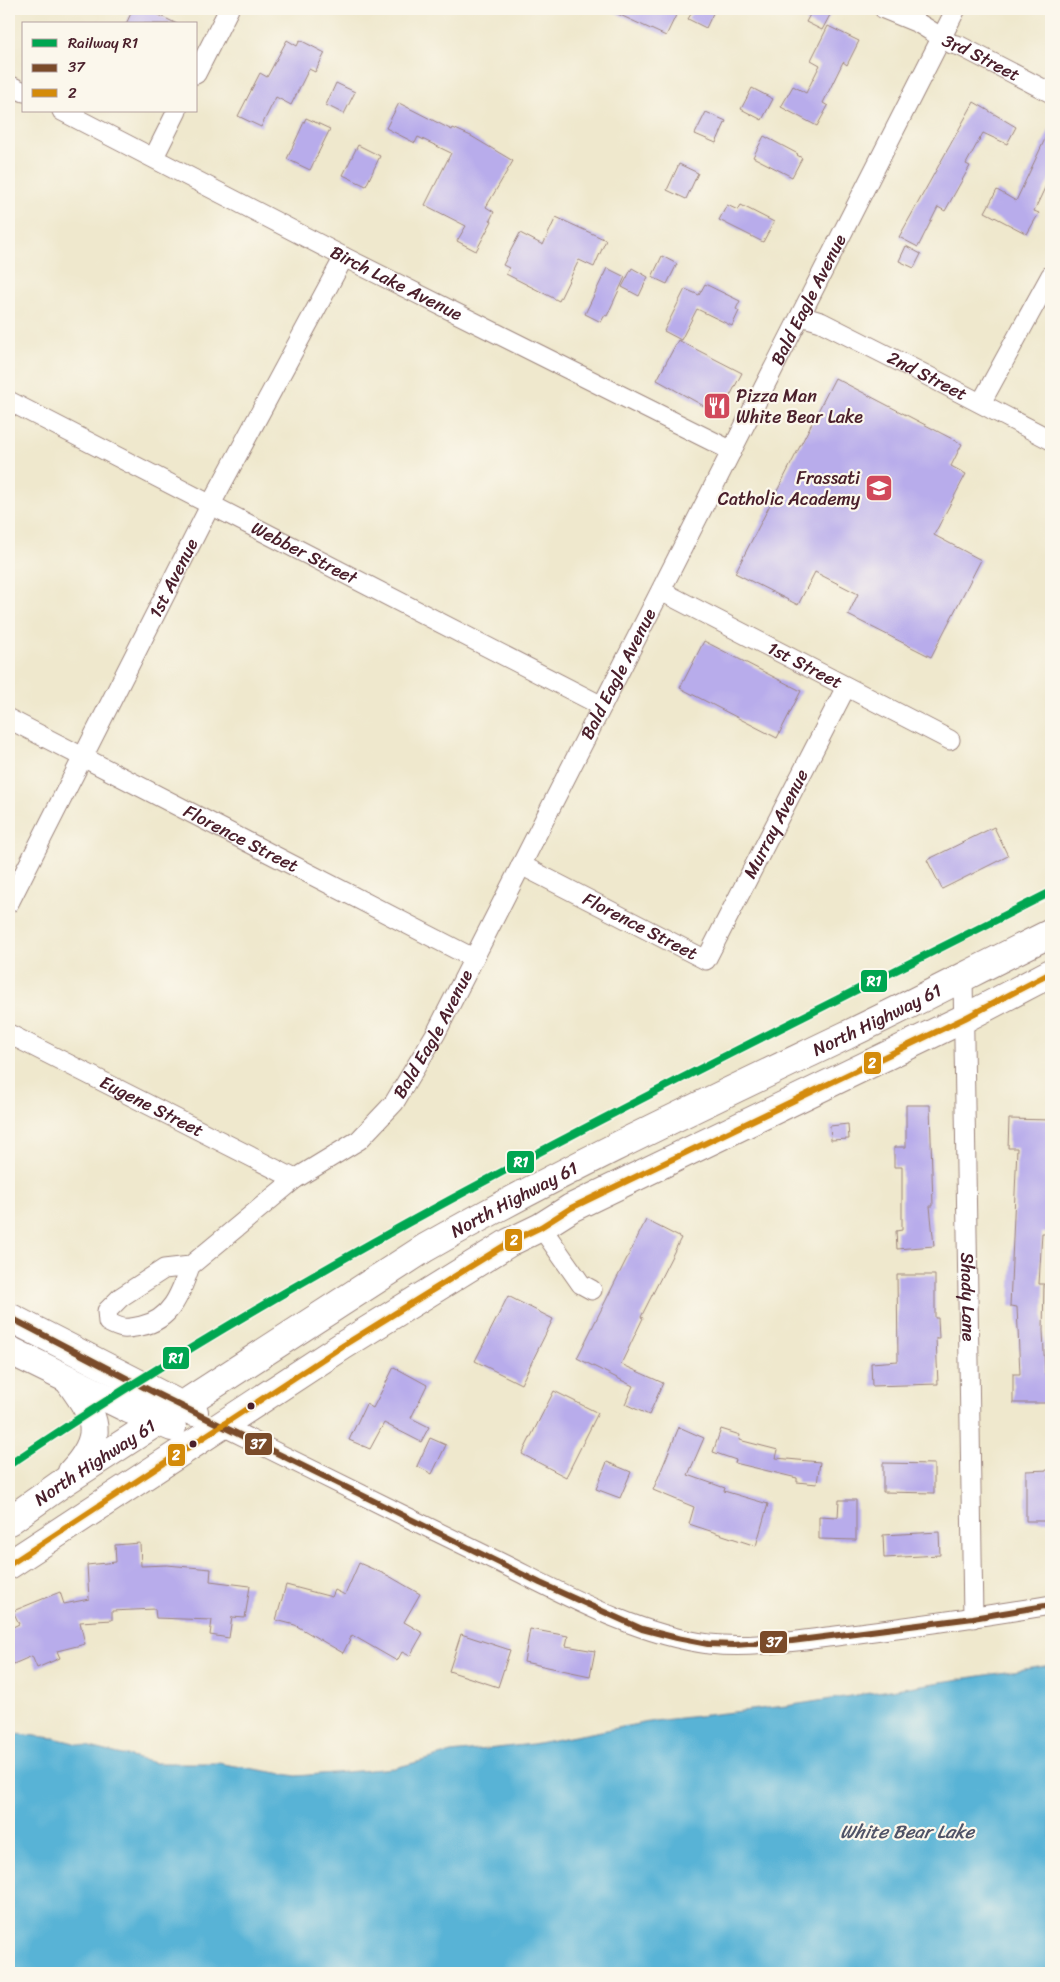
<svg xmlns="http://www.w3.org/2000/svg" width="1060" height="1982" font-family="Sriracha,sans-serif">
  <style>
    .water { fill: #58b3d6; stroke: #516980 }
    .building { fill: #b8aceb }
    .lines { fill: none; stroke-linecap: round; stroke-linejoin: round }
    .minor-casing { stroke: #9c847c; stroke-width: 21 }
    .primary-casing { stroke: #9c847c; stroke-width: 30 }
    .minor { stroke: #fff; stroke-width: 19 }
    .primary { stroke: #fff; stroke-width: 28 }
    .bus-1-casing { stroke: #fbf7ec; stroke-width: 10 }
    .bus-2-casing { stroke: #fbf7ec; stroke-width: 10 }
    .bus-1 { stroke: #7a4b2a; stroke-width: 6 }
    .bus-2 { stroke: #d48b09; stroke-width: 6 }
    .rail-1-casing { stroke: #fbf7ec; stroke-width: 11 }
    .rail-1 { stroke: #00a651; stroke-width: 8 }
    .bus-dot { fill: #4a1f2b; stroke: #fbf7ec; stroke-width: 2 }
    .labels { text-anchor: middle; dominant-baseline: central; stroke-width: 4.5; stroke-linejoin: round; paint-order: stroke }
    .street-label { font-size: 18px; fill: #4a1f2b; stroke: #fbf7ec }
    .poi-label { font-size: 18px; fill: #4a1f2b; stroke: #fbf7ec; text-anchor: start }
    .water-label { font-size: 19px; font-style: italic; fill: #4f5367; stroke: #fbf7ec }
    .line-badge { stroke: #fbf7ec; stroke-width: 2 }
    .badge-label { font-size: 14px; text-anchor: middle; font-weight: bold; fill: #fff }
  </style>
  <rect width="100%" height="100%" fill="#fbf7ec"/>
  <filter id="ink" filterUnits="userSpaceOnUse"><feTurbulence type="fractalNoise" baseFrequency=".02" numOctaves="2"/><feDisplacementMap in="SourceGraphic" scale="10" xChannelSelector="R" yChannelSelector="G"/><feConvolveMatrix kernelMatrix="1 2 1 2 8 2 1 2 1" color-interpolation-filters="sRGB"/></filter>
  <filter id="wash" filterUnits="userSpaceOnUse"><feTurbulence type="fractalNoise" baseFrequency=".0096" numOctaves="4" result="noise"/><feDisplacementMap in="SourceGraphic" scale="20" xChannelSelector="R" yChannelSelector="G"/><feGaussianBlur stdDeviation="1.12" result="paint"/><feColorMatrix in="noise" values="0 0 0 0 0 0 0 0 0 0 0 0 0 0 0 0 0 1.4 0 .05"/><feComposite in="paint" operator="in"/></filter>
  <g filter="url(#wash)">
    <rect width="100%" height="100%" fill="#efe8cd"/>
    <path class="water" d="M1051,1665V1973H9V1733L54,1738L155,1763H218L296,1776L395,1768L451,1753L533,1744L654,1721L786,1706Z"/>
    <g id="blocks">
      <g class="building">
        <path d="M133,9H147L177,24H126Z"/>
        <path d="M607,9H679L666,36Z"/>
        <path d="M694,9H715L706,28L688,19Z"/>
        <path d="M813,9L830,15L822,30L806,22Z"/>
        <path d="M828,26L859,41L847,65L843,62L823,103L828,106L817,126L781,107L793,86L806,93L820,65L811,60Z"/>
        <path d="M287,40L297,46L300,40L325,53L315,72L309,69L291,105L276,97L261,127L238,116L260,73L267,77Z"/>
        <path d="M336,83L355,92L344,114L326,105Z"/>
        <path d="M752,88L773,99L762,120L741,109Z"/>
        <path d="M974,102L1016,127L1007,144L983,133L966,164L970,166L945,211L938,207L918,247L899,237Z"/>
        <path d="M399,103L452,130L453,128L471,136L513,161L486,207L494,212L490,220L492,221L476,251L457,241L466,226L425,205L451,153L418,137L415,143L386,128Z"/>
        <path d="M706,112L726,121L716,143L695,134Z"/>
        <path d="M306,118L330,129L310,170L287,159Z"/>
        <path d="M1051,126V175L1034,211L1039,213L1027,234L985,212L997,190L1016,201Z"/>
        <path d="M764,136L798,154L797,155L802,158L792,177L753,157Z"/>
        <path d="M358,145L380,156L366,186L343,175Z"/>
        <path d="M679,164L698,173L686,199L667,190Z"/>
        <path d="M727,205L738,210L741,205L774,222L763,242L719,220Z"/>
        <path d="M556,217L606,240L594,267L579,260L559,301L506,274L509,268L503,265L520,233L543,245Z"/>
        <path d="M906,246L921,254L914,268L899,261Z"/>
        <path d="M662,256L677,264L667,284L652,277Z"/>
        <path d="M607,268L625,277L607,316L605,315L601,322L585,314Z"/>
        <path d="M632,268L648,277L639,296L622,287Z"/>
        <path d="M705,284L740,301L736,309L739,311L732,326L697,309L681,340L664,331L685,289L699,295Z"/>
        <path d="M678,340L742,373L720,415L657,380Z"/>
        <path d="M835,378L962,444L951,466L966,474L934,535L981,560L931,657L848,615L858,594L815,572L798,605L735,573Z"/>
        <path d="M704,641L801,691L777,738L680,688Z"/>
        <path d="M994,827L1008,856L942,889L927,860Z"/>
        <path d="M906,1105H930L933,1206H930L934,1246L897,1249L896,1231L902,1230V1167H894V1147H906Z"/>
        <path d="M1009,1119L1051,1120L1048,1208H1051L1049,1233H1042L1039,1284H1044L1043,1330L1045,1374H1051V1403H1013V1374H1020L1017,1307L1010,1306L1017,1148H1008Z"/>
        <path d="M848,1124L849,1139L831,1140L830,1126Z"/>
        <path d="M646,1220L681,1238L641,1317L643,1318L621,1364L663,1383L649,1415L625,1404L633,1386L577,1358Z"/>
        <path d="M897,1275H935V1318H938L939,1338H936L938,1384L872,1386L871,1363L898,1361Z"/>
        <path d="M508,1296L553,1319L521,1384L475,1361Z"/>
        <path d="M394,1367L427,1385L411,1418L429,1427L421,1442L384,1423L370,1449L349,1440L366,1404L373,1408Z"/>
        <path d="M554,1391L598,1413L566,1477L522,1454Z"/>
        <path d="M679,1427L704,1438L688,1475L725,1488L724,1491L768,1504L756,1546L689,1524L694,1507L653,1490Z"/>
        <path d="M721,1429L740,1435L739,1440L778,1450L776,1458L820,1462L817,1484L797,1482V1478L735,1463L736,1460L713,1452Z"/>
        <path d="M430,1438L446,1445L432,1474L417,1466Z"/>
        <path d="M607,1462L631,1472L620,1498L596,1489Z"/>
        <path d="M883,1463L934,1464V1493L883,1492Z"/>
        <path d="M1049,1470L1050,1521H1026V1471Z"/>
        <path d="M839,1500H856V1540L819,1539V1516L838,1517Z"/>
        <path d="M939,1532L940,1555L884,1558L883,1535Z"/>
        <path d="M140,1543L141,1566L167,1565L211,1569L210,1581L250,1586L245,1618L232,1617L229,1638L210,1635L212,1620L156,1618L155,1609L112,1611V1620L80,1622L85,1644L57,1651L60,1658L37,1668L32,1656L9,1666V1629L19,1624L13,1611L60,1592L64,1604L89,1599L87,1565L116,1562L115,1545Z"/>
        <path d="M359,1563L389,1576L420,1594L404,1622L423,1633L410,1656L402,1652L397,1661L352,1635L343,1653L295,1625L276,1620L286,1585L332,1597L335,1590L345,1595Z"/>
        <path d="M530,1629L568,1636L566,1646L595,1651L590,1676L524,1662Z"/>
        <path d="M461,1634L510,1650L498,1687L449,1671Z"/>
      </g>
    </g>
  </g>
  <g filter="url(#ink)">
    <use href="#blocks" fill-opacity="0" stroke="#9c847c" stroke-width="1"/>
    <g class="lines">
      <g class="minor-casing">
        <g id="minor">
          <path id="s1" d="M884,9L918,23L952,44L960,46L1051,93"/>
          <path d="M196,74L229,9"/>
          <path d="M9,85L24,92"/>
          <path id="s2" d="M62,111L344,257L732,451"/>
          <path d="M154,157L177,111"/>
          <path id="s3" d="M801,316L821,322L926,375L1051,440"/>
          <path id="s4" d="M9,401L602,706"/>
          <path d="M981,403L1051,275"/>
          <path id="s5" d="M661,591L950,740"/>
          <path id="s6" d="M9,719L473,958"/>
          <path id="s7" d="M521,865L706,960L846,687"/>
          <path id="s8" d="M9,903L211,504L344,257"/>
          <path id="s9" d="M963,977L973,1618"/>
          <path id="s10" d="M9,1034L295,1179"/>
          <path d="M541,1227L581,1284L592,1290"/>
          <path id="s11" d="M190,1266C181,1292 172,1320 141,1326C125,1329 123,1330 108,1322L107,1311L121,1297L164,1269L190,1266L295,1179L359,1140L394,1103L436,1033L956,9"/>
          <path d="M221,1425C314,1471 406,1517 499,1562C564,1594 636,1635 709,1644C750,1649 795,1641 836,1636C908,1627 980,1617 1051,1605"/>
        </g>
      </g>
      <g class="primary-casing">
        <g id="primary">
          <path d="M9,1317L194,1412"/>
          <path d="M9,1350L129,1409L172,1427"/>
          <path d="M70,1382C96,1418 106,1435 72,1472"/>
          <path id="s12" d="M9,1521L61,1484L425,1248C562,1170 703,1104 845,1036C914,1003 982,967 1051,933"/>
          <path d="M9,1565L344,1345L510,1242L541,1227L571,1208L965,1018L1051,973"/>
        </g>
      </g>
      <use href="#minor" class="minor"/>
      <use href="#primary" class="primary"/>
      <g class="bus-1-casing">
        <path id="bus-1" d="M9,1317L155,1393L540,1583L642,1629L677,1638L708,1644L734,1645L792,1641L973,1618L1051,1605"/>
      </g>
      <g class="bus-2-casing">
        <path id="bus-2" d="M9,1565L344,1345L510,1242L541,1227L571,1208L965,1018L1051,973"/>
      </g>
      <use href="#bus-1" class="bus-1"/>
      <use href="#bus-2" class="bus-2"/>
      <g class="rail-1-casing">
        <path id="rail-1" d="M9,1465C337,1242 698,1071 1051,892"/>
      </g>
      <use href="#rail-1" class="rail-1"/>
    </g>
  </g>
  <defs>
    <g id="restaurant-square" transform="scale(1.4375)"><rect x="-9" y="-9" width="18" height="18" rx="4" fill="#d1495b" stroke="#fbf7ec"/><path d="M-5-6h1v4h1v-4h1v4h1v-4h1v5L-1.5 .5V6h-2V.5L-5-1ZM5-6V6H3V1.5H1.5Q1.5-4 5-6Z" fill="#fff"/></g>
    <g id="school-square" transform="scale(1.4375)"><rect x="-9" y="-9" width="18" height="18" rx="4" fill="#d1495b" stroke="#fbf7ec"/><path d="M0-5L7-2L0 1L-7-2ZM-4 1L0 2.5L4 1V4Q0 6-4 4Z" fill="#fff"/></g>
  </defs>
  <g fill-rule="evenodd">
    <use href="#restaurant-square" x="717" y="406"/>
    <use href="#school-square" x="879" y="488"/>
  </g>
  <g class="bus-dot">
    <circle cx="251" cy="1406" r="4.5"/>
    <circle cx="193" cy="1444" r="4.5"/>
  </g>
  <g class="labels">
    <g class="street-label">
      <text stroke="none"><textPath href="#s1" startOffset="109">3rd Street</textPath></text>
      <text stroke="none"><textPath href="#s2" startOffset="376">Birch Lake Avenue</textPath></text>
      <text stroke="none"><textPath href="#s11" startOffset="1391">Bald Eagle Avenue</textPath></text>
      <text stroke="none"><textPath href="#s3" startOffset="140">2nd Street</textPath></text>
      <text stroke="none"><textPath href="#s4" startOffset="332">Webber Street</textPath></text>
      <text stroke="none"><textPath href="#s8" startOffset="364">1st Avenue</textPath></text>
      <text stroke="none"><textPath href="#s5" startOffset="162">1st Street</textPath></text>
      <text stroke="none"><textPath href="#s11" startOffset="971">Bald Eagle Avenue</textPath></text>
      <text stroke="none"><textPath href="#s7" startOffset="361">Murray Avenue</textPath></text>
      <text stroke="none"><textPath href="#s6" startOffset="261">Florence Street</textPath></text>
      <text stroke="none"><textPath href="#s7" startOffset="134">Florence Street</textPath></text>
      <text stroke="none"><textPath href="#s12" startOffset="1004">North Highway 61</textPath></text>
      <text stroke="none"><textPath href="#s11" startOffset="566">Bald Eagle Avenue</textPath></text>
      <text stroke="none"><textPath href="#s10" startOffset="160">Eugene Street</textPath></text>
      <text stroke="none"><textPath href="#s12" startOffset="599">North Highway 61</textPath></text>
      <text stroke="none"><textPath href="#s9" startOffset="320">Shady Lane</textPath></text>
      <text stroke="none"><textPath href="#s12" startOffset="104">North Highway 61</textPath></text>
    </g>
    <g class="poi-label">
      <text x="736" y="396">Pizza Man<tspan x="736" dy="21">White Bear Lake</tspan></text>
      <text x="860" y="478" text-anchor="end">Frassati<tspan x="860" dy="21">Catholic Academy</tspan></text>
    </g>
    <g class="water-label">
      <text x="907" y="1831">White Bear Lake</text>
    </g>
  </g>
  <g class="line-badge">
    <rect x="860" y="969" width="28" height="24" rx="5" fill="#00a651"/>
    <rect x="863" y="1051" width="19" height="24" rx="5" fill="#d48b09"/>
    <rect x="506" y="1150" width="29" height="24" rx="5" fill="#00a651"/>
    <rect x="504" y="1228" width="19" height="24" rx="5" fill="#d48b09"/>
    <rect x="162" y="1346" width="28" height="24" rx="5" fill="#00a651"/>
    <rect x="244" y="1432" width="29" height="24" rx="5" fill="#7a4b2a"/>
    <rect x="167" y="1443" width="19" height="24" rx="5" fill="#d48b09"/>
    <rect x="759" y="1630" width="29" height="24" rx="5" fill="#7a4b2a"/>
  </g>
  <g class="badge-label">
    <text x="874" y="986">R1</text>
    <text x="872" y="1068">2</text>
    <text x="521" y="1167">R1</text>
    <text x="514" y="1245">2</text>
    <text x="176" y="1363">R1</text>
    <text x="258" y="1449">37</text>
    <text x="176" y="1460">2</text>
    <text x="774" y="1647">37</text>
  </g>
  <rect width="1060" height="1982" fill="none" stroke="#fbf7ec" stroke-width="30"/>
  <rect x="22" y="22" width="175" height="90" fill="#fbf7ec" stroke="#b4a19f"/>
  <rect x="32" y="39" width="25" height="8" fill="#00a651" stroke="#b4a19f"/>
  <text x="68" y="48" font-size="15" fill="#4a1f2b">Railway R1</text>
  <rect x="32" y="64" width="25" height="8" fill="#7a4b2a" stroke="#b4a19f"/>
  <text x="68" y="72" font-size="15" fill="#4a1f2b">37</text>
  <rect x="32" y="89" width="25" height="8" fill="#d48b09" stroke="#b4a19f"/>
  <text x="68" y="98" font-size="15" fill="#4a1f2b">2</text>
</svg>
